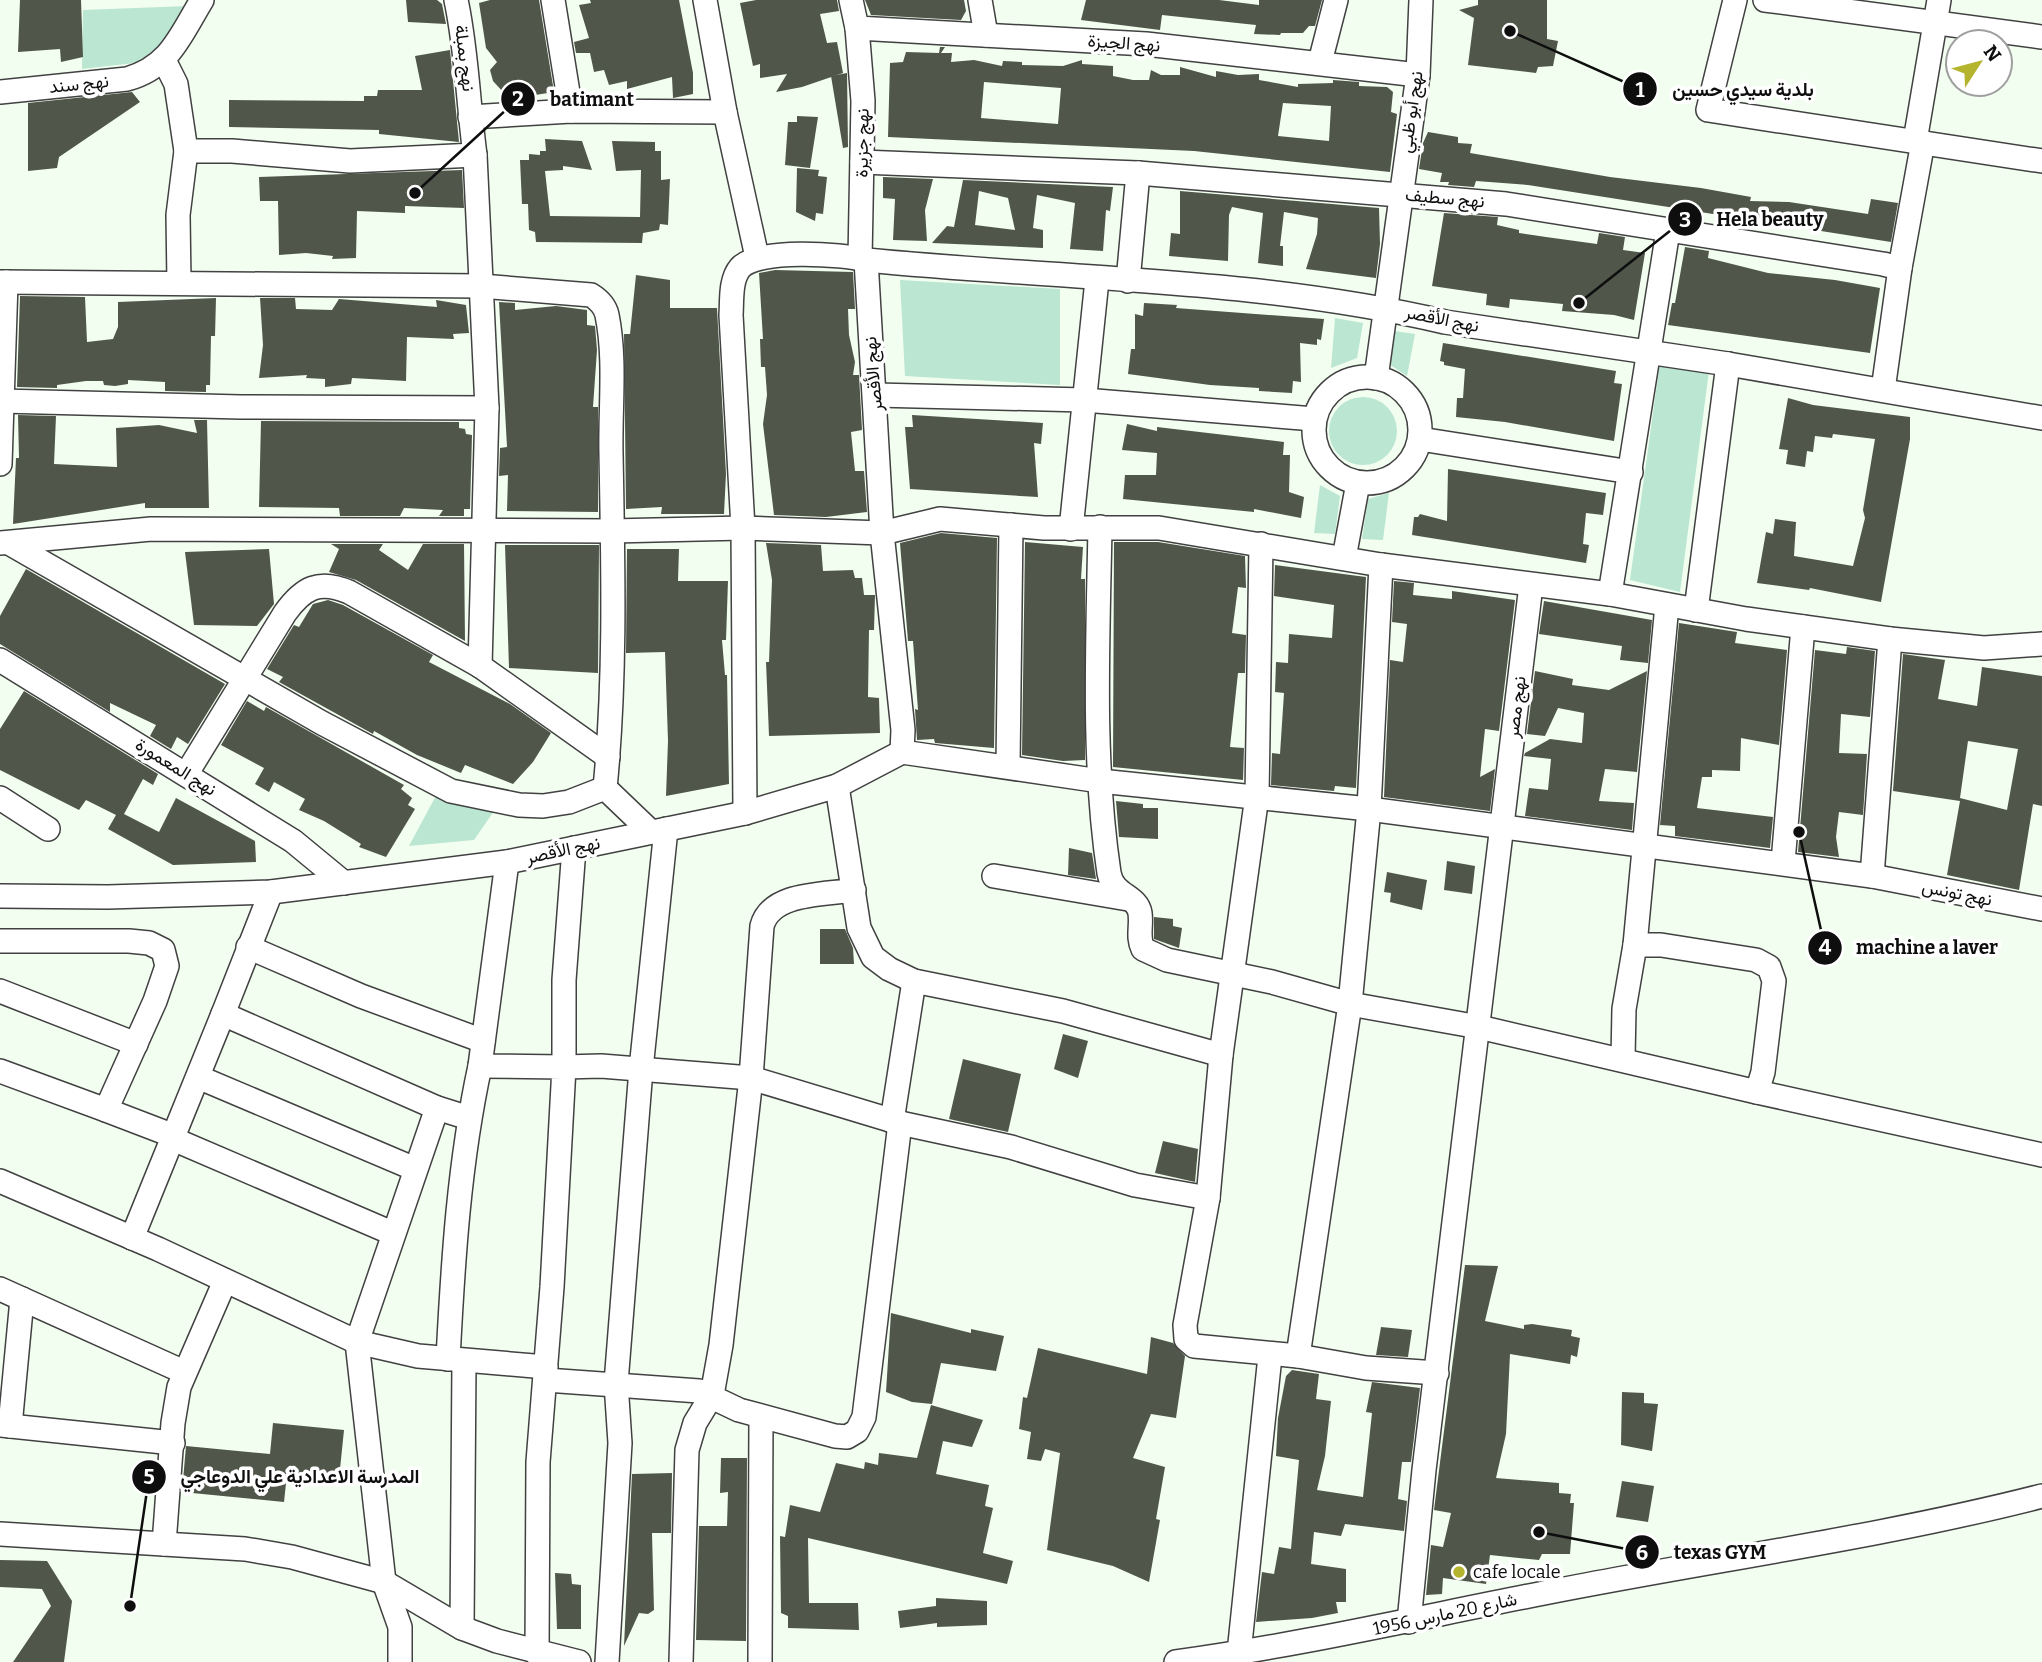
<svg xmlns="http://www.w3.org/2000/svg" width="2042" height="1662" font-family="Bitter,Vazirmatn,serif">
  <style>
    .green { fill: #bbe6d2 }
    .building { fill: #51564b; fill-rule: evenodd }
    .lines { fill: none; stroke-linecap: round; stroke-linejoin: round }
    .minor-casing { stroke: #414141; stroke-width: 26 }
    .minor { stroke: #fff; stroke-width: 23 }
    .poi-dot { fill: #b5b42f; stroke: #fff; stroke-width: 2.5 }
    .labels { text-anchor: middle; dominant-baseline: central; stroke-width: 7; stroke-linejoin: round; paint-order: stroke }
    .street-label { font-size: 18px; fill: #0e0e0e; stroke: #fff }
    .poi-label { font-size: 18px; fill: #0e0e0e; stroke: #fff; text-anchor: start }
    .leader { fill: none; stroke: #0e0e0e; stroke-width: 2.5 }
    .callout-dot { fill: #0e0e0e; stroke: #fff; stroke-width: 2.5 }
    .mark-label { font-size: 21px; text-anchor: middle; font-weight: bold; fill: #fff }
    .callout-label { font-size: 19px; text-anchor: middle; font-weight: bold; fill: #0e0e0e; stroke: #fff; stroke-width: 7; stroke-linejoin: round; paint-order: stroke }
  </style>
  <rect width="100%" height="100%" fill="#f2feef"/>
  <g class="green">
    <path d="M188,6L161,60L82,69L83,10Z"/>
    <path d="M900,280L1060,289V385L905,376Z"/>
    <path d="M1335,318L1363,323L1357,358L1331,368Z"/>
    <path d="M1394,331L1415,334L1407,376L1389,364Z"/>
    <path d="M1660,362L1709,371L1680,592L1630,580Z"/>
    <circle cx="1363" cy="431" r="34"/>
    <path d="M1320,485L1340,496L1335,534L1314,533Z"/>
    <path d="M1389,493L1383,540L1362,539L1368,499Z"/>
    <path d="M438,792L494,811L474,840L409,846Z"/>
  </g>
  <g class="building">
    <path d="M20,0H81L83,57L61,62L60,49L18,52Z"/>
    <path d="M406,0H437L442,4L446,24L408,22Z"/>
    <path d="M490,0H539L554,92L529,96L530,94L504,93L493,81L490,70L497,62L486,48L479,3Z"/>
    <path d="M590,0H679L693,73V94L673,98L672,77L627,89V81L609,85L604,70L594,72L590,53H576L574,42L589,38L579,5L591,3Z"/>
    <path d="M756,0H837L839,11L820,14L827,43L837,42L843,73L802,87L776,92L787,74L760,78V64L753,66L740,3Z"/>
    <path d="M865,0H964L966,11L961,20L871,15Z"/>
    <path d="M1086,0H1219L1259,5V0H1322L1315,26H1309L1303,33H1281L1280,35L1254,34L1256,25L1162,15L1160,30L1081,20Z"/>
    <path d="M1478,0H1547V39L1558,41L1553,66L1538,67L1536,73L1468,65L1474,18L1459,10L1478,5Z"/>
    <path d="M940,47H945L941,53H952L951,62L974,60L1002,66L1003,61L1022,62V65L1063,66L1082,60V64L1113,66V76L1133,80H1149L1151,70L1161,75H1180V67L1216,77V71L1238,75L1259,74V80L1298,87V84L1333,83V80L1359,82V86L1387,87L1393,92L1391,112L1397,114L1390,172L1194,151L888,137L890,63L903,62L906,52L939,53ZM984,82L1061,88L1058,124L981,118ZM1283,103L1331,106L1329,141L1278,136Z"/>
    <path d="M450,50L459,142L379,134V130L229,127V100L364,101V96H377L378,90H422L415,56Z"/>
    <path d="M847,73L848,147L843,148L831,76Z"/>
    <path d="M132,92L140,102L59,157L57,168L28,171V103Z"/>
    <path d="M797,116L818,117L810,168L785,165L788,122H797Z"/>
    <path d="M1428,132L1458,137V143L1472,144L1470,153L1610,177L1701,188L1751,197L1750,201L1789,202L1868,214L1871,199L1898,203L1891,242L1528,185L1476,181L1474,187L1448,185L1449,182H1440L1442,173L1419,169L1423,143Z"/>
    <path d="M545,139L582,141L592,170L563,166V170L545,171L550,216L640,217L641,170L616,171L612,141L655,142V151H661V180L670,179L668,225L660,224L659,230L643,233L642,243L536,242L535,232L529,230L528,204H522L520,160H529V154L540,155V151H546Z"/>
    <path d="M797,168L819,170L818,176L827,177L823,214L816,213L815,221L796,212Z"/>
    <path d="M462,170L464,208L405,206V213L357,211L356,258L332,259L333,256L306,253L279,255L278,201H260L259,177Z"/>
    <path d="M883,177L933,179L925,210L927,241L893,240L895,199L883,198Z"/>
    <path d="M963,180L1113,187L1110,211L1106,210L1103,251L1070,249L1075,203L1037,195L1033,228L1043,230V248L932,243L947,226L954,227ZM979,191L1008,198L1015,230L975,225Z"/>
    <path d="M1180,191L1379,208L1380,244L1376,278L1306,269L1317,234L1318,218L1284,212L1280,246H1283V266L1258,263L1263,213L1232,207L1229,215L1228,261L1169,256L1171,233L1180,234Z"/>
    <path d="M1444,213L1498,217L1497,225L1519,230V233L1546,237L1597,244L1599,233L1625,237L1623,250L1645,253L1634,320L1614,315L1562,311L1563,304L1510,299L1509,308L1486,305L1487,294L1432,286Z"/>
    <path d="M1685,247L1709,251L1708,258L1768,273L1835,280L1880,288L1870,353L1668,325L1672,303H1675Z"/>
    <path d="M775,270L853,272L855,309H848L849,335L855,362L853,375H859L862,430L851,432L855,471H864L867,512L826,517L774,515L763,424L767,395L765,367H761L760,339H763L759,273Z"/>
    <path d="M636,275L670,280V308H717L726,474L724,514H661L662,507L626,509L624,334H630Z"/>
    <path d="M20,296L85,297L87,342L113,339L118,327V302L216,298L215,336H211L210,385H206V392L165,391V382L128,380V384L115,386L104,385L103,381H86L57,385V388L17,387Z"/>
    <path d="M260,298H295L296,309L332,310L339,299L437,307L436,300L466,305L469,333L453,334L454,339L407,337L406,381L352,378L351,384L325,387V379L306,378L307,375L259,378L263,345Z"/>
    <path d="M499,302L515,303V310L556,306L587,310V325L595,326L597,350L593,407H598V512L507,511L508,475L499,476L500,448L507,447Z"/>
    <path d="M1144,303L1177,305L1176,308L1324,319L1321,340L1317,339V345L1300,343L1301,382L1293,381L1292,393L1259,391V388L1210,385L1128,374L1131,349H1135V314L1143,316Z"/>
    <path d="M1443,343L1616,371L1614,383L1622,384L1614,441L1505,422L1456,417L1457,398H1463L1465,369L1444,365V362L1440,361Z"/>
    <path d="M1788,398L1813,405L1910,417V439L1881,602L1810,588L1809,590L1757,583L1766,532L1773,534L1775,519L1796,522L1794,556L1853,566L1865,518L1863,510L1875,439L1833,434L1832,438L1815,436L1813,452L1807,451L1805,467L1786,464L1788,450L1779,449Z"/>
    <path d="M18,415L56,416L54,464L117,467L116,428L159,425L197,433L194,420H207L209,508H145V503L13,524L16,458H19Z"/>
    <path d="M912,415L1043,423L1041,444L1034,443L1038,497L910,489L905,427H913Z"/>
    <path d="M261,421L459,422V428L465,429L466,434L472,435L470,509H464V516H439L443,510L404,508L400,516H340L339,508L259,507Z"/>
    <path d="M1127,424L1157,431V427L1284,442L1283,455H1290L1289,492L1304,497L1301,518L1254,509V512L1123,499L1125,475H1156L1157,453L1122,450Z"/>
    <path d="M1448,469L1606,493L1603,515L1586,513L1583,544L1589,545L1586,563L1412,535L1414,517H1418L1420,514L1447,521Z"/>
    <path d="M941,533L997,538L994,748L935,743L934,739L917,740L915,709L918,710L913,641H908L900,543Z"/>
    <path d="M1025,542L1083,547L1081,579H1085V760L1063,761L1022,755Z"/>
    <path d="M1114,542H1158L1245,556L1246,588L1238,587L1232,633L1246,635L1245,673H1238L1230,747L1244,748L1243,780L1113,767Z"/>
    <path d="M766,543L821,545L823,571L853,570L855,578H862L864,595H875L874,630H869L868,697L879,698L880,733L769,736L766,662H769L772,580Z"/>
    <path d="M331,544H383L379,550L408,570L423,544H464L465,641L356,580L329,572L339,549Z"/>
    <path d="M505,545H599L598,673L509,668Z"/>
    <path d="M269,549L274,604L257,626L194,625L185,552Z"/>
    <path d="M627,549H679L678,581H728L726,640H722L725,675H727L729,784L666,796L668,741L665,652L626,653Z"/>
    <path d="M1275,565L1366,577L1356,788L1335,786L1334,791L1271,785L1272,753L1280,754L1284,693L1275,692L1276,662L1288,663L1289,634L1332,638L1334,605L1274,596Z"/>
    <path d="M26,569L225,684L188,744L177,737L171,749L150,736L156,725L110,703V712L0,644V616Z"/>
    <path d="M1394,581L1414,583L1413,595L1452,599V591L1515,600L1499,731L1485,729L1480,777L1495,769L1490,811L1384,797L1390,660L1403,662L1407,624L1392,622Z"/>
    <path d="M328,600L343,605L433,655L429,662L510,704L551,733L533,762L513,784L465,765L461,773L417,755L374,731L373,734L279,682L283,677L267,669L294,625L299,627L313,604Z"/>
    <path d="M1544,601L1652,620L1648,663L1620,660L1622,646L1539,634Z"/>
    <path d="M1679,623L1737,632L1735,643L1787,650L1779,745L1741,738L1740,771L1712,770V777H1702L1697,808L1773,817L1770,848L1675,836V826L1660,825Z"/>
    <path d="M1847,647L1875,651L1870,717L1841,714L1839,753L1867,754L1863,815L1839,812L1836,837L1839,857L1798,852L1815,650L1846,654Z"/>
    <path d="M1903,654L1945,660L1938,699L1977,706L1982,667L2042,676V806L2033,804L2019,890L1947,875L1960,801L1893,791ZM1968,741L2018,749L2007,810L1960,798Z"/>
    <path d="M1535,671L1573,679L1572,685L1609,690L1647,671L1637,772L1605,769L1599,801L1634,803L1632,830L1525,816L1529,788L1548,790L1551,759L1524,756L1525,753L1550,739L1582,743L1584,713L1558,708L1545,736L1527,734Z"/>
    <path d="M24,691L158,774L153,785L143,779L124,814L159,832L176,798L255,841L256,862L173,865L108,829L116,815L86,800L79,810L0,770V729Z"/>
    <path d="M247,701L264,711L266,707L404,785L401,789L412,798L408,805L415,809L386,857L359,847L361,844L324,821L299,810L305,799L274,782L269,792L255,784L264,768L221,745Z"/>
    <path d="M1116,801L1143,804V808H1158V839L1119,837Z"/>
    <path d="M1069,848L1092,853L1096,879L1068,875Z"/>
    <path d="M1447,861L1475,866L1472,894L1444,890Z"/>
    <path d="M1387,872L1427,880L1422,910L1390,902L1391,893L1384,892Z"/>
    <path d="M1154,917L1173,919V926L1182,928L1179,948L1154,939Z"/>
    <path d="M820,929H845L853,948L854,964H820Z"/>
    <path d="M1063,1034L1088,1041L1078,1078L1054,1069Z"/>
    <path d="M963,1059L1021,1074L1008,1132L949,1119Z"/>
    <path d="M1163,1141L1198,1149L1195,1182L1155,1173Z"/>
    <path d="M1465,1265L1498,1266L1485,1321L1524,1329V1325L1532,1324L1572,1330L1571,1336L1580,1338L1577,1357L1571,1355L1570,1364L1510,1354L1506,1434L1496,1478L1559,1483V1493L1571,1494L1570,1503H1574L1570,1554H1542L1539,1560L1490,1555L1486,1584L1443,1578L1442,1594L1426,1595L1431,1545L1443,1547L1451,1513L1434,1510Z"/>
    <path d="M891,1313L971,1333V1329L1004,1336L996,1371L941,1363L932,1404L912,1402L886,1392Z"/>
    <path d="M1381,1327L1412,1330L1408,1357L1376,1355Z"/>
    <path d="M1151,1337L1173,1343L1185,1356L1176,1418L1151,1414L1133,1458L1165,1467L1156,1519L1160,1520L1149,1582L1113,1566L1047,1550L1060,1453L1045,1449L1041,1461L1027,1459L1031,1432L1019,1429L1023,1397L1027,1398L1038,1348L1147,1374Z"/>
    <path d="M1292,1370L1319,1374L1316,1399L1331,1401L1325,1456L1317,1490L1363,1497L1372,1413L1366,1412L1372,1382L1420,1388L1411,1462H1402L1398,1499L1407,1501L1404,1531L1345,1524L1341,1536L1314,1532L1311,1564L1346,1569V1602H1336L1338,1613L1312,1618L1256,1622L1262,1572L1274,1574L1279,1547L1291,1549L1299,1460L1276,1456L1278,1418L1286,1376Z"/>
    <path d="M1622,1392L1644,1393V1403L1658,1404L1652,1451L1621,1445Z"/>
    <path d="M931,1405L983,1420L972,1447L943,1441L936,1474L989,1485L985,1506L993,1508L983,1553L1013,1561L1007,1584L808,1538L809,1603H858L859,1630L788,1628V1616L781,1613L780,1536L785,1537L790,1505L820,1512L836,1463L864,1469L865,1462L878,1465L879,1453L917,1458Z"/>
    <path d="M273,1423L344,1430L339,1479L287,1474L284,1502L182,1492L186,1446L270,1454Z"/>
    <path d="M721,1458H747L746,1641L696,1640L699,1526H727L728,1492L720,1493Z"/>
    <path d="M672,1473L671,1533H652L654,1610L648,1614L639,1613L624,1646L632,1474Z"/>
    <path d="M1622,1481L1654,1486L1648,1522L1616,1517Z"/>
    <path d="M0,1560L47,1561L72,1601L64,1662H13L51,1606L42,1589L0,1587Z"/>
    <path d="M555,1573L571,1574L572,1584L581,1585V1629H557Z"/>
    <path d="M936,1598L987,1601V1625L937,1627V1623L900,1628L898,1611L936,1606Z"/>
  </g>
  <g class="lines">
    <g class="minor-casing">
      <g id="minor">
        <path d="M456,0C467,51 468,103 475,155L487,408L480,666"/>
        <path d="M553,0L571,111"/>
        <path d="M705,0L725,112"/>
        <path d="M851,0L857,28L1146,44L1418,75"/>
        <path d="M980,0L986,35"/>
        <path d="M1735,0L1708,110L2042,161"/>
        <path d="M1765,0L2042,37"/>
        <path d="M857,28L863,101L860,259"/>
        <path d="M164,60L176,84L186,151"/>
        <path d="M1320,62L1336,0"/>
        <path d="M0,92L127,79C170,67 180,36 202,0"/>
        <path d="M470,117L571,111L725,112L757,257"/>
        <path d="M1915,141L1939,0"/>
        <path d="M862,162L1138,173L1506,204L1883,264L1900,268L1883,390"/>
        <path d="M1900,268L1923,142"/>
        <path d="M1128,281L1138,173"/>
        <path d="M0,282L481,286L591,295C599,300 605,306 607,315C616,359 610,409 611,453C613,564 616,677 605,788"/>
        <path d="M179,283L178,215L186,151H232L350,161L475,155"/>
        <circle cx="1367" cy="430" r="53"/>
        <path d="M1376,378L1418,75L1421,0"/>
        <path d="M876,395L1084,400L1314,419"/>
        <path d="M1,401L241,407L487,408"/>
        <path d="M1420,439L1631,472"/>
        <path d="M0,464L6,282"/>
        <path d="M1100,527C1098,641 1092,760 1109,873C1113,896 1137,895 1140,913C1142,926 1137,937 1143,949L1167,960L1272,982L1350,1004L1479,1027L1757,1092L1763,1072L1774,981L1769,967L1756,960L1661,945H1635"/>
        <path d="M1071,529L1097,280"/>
        <path d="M0,543L151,529L612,531L743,528L882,533L940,519L1044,528H1159L1381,565L1610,594L1746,619L1890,639L1984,648L2042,644"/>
        <path d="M9,543L322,723L451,791L519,805L543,806L569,802L605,788L651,832"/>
        <path d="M1261,544L1257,796L1221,1055L1208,1198L1185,1325L1186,1339L1194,1346L1298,1356"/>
        <path d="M1344,558L1358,483"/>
        <path d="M1381,565L1369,809L1350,1004L1298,1356L1366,1368L1437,1373"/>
        <path d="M1610,594L1668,231"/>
        <path d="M1696,610L1728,364"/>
        <path d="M0,660L293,841L344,883"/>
        <path d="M902,752L1100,781L1369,809L1872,876L1890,639"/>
        <path d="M1008,766L1011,525"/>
        <path d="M187,773L285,613C303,588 319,579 349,592L480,666L608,757"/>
        <path d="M837,786L859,928L873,957L889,969L914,981L1063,1011L1221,1055"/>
        <path d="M0,798L48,829"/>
        <path d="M745,813L743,528L731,315C732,301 730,280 740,268C757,248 842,254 866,260"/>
        <path d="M574,848L564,980V1067L601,1066L751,1078L900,1123L1011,1147L1135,1185L1208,1198"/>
        <path d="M507,862L480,1066L564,1067L552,1287L538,1462L537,1654"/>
        <path d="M1783,862L1803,627"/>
        <path d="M994,876L1128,899"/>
        <path d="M1872,876L2042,909"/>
        <path d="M271,892L223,1014L437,1108L469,1118"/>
        <path d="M0,896L108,897L271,892L507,862L745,813L837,786L902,752L903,730L882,533L866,260C1059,279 1256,278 1445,322L1728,364L2042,418"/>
        <path d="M0,941H129L149,943L163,950L167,966L155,1001L106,1110L174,1136"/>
        <path d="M248,947L361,996L483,1041"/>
        <path d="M0,991L136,1044"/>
        <path d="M1623,1058L1624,1009L1635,945L1667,605"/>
        <path d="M0,1071L106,1110"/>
        <path d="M198,1077L415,1169"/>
        <path d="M1757,1092L2042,1155"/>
        <path d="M892,1121L914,981"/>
        <path d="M173,1139L392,1233"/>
        <path d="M0,1181L158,1249L357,1342L418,1356L546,1367"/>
        <path d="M132,1238L223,1014"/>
        <path d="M0,1289L184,1372"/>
        <path d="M448,1359C453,1261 459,1163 480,1066"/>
        <path d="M546,1380L699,1391L739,1410L835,1436L847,1437L857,1431L864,1417L900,1123"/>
        <path d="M0,1425L173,1443"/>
        <path d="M10,1426L22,1299"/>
        <path d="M0,1534L245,1549L292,1557L384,1582L462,1628L497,1641L579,1662"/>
        <path d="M164,1544L173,1423L179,1387L225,1281"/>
        <path d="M1409,1622L1424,1470L1531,585"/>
        <path d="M462,1628L464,1361"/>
        <path d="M1239,1653L1270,1356"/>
        <path d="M400,1662V1627L384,1582L357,1342L437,1108"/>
        <path d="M607,1662L620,1443L616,1383L641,1069L666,829"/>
        <path d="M681,1662L687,1450L695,1423L712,1395L721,1345L751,1078L762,926C771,892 824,895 854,890"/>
        <path d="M760,1662L761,1417"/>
        <path d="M1176,1662C1300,1645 1421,1617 1544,1593C1710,1560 1878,1538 2042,1496"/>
      </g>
    </g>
    <use href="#minor" class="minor"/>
  </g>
  <circle class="poi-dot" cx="1459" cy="1572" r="7"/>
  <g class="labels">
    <g class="street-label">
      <text transform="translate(1124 43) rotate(4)">نهج الجيزة</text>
      <text transform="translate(465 58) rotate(83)">نهج بمبلة</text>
      <text transform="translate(79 84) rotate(-6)">نهج سند</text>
      <text transform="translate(1411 112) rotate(-82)">نهج أبو ظبي</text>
      <text transform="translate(862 143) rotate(-89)">نهج جزيرة</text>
      <text transform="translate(1445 198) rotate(5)">نهج سطيف</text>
      <text transform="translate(1442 319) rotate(11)">نهج الأقصر</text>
      <text transform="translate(873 374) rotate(-95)">نهج الأقصر</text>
      <text transform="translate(1516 707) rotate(-83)">نهج مصر</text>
      <text transform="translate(176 767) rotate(32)">نهج المعمورة</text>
      <text transform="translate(563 850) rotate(-12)">نهج الأقصر</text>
      <text transform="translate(1957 893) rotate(11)">نهج تونس</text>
      <text transform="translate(1445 1614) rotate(-12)">شارع 20 مارس 1956</text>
    </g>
    <g class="poi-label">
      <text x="1473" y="1572">cafe locale</text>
    </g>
  </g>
  <path class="leader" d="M1510 31L1640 89M415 193L518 99M1579 303L1685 219M1799 832L1825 948M130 1606L149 1477M1539 1532L1642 1552"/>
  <g class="callout-dot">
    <circle cx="1510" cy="31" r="7"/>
    <circle cx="415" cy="193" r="7"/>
    <circle cx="1579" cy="303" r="7"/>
    <circle cx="1799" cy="832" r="7"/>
    <circle cx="130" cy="1606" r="7"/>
    <circle cx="1539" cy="1532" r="7"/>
    <circle cx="1640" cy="89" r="18"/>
    <circle cx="518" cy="99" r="18"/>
    <circle cx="1685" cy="219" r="18"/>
    <circle cx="1825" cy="948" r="18"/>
    <circle cx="149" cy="1477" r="18"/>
    <circle cx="1642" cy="1552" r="18"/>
  </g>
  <g class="mark-label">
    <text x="1640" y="97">1</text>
    <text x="518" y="106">2</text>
    <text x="1685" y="227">3</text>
    <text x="1825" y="955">4</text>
    <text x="149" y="1484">5</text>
    <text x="1642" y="1560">6</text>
  </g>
  <g class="callout-label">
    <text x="1743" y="96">بلدية سيدي حسين</text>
    <text x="592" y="106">batimant</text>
    <text x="1770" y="226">Hela beauty</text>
    <text x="1927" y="954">machine a laver</text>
    <text x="300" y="1483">المدرسة الاعدادية علي الدوعاجي</text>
    <text x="1720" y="1559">texas GYM</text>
  </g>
  <g transform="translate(1979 63) rotate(54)"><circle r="33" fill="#ffffff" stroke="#9f9f9f" stroke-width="2"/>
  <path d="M0-5L12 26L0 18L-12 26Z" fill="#b5b42f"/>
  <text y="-10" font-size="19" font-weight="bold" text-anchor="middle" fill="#0e0e0e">N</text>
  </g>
</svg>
